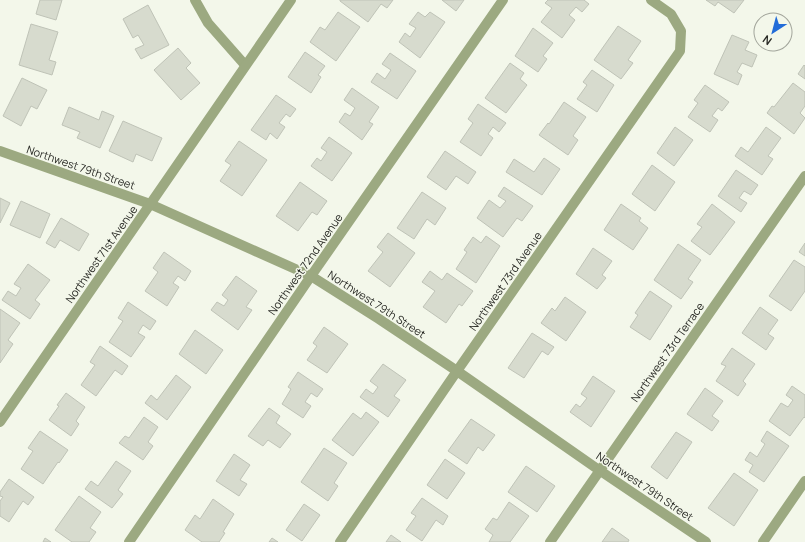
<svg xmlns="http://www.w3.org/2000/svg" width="805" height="542" font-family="Manrope,sans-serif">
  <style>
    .building { fill: #d7dbce; stroke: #bfc3b7 }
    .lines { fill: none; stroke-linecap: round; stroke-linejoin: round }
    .minor { stroke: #9ca981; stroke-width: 10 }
    .labels { text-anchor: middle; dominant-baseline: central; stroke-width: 3; stroke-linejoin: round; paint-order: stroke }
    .street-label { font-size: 11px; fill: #292a25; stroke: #f3f7ea }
  </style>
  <rect width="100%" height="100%" fill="#f3f7ea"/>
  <g class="building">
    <path d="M40,0H62L56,20L36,14Z"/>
    <path d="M340,0H393L387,8L381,4L368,22L340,1Z"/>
    <path d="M442,0H464L456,11Z"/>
    <path d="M548,0H584L589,4L582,12L576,7L569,15L575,20L562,38L541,22L552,8L545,3Z"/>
    <path d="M706,0H744L734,13L718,2L715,6Z"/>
    <path d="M148,5L169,45L141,59L135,49L144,45L138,35L133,38L123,19Z"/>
    <path d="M338,12L360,27L336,61L310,42L320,27L325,30Z"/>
    <path d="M418,12L425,17L430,12L445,22L420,58L399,42L405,33L410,37L416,28L409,24Z"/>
    <path d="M31,24L58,32L49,60L56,62L52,75L19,65Z"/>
    <path d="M618,26L641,41L628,60L633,63L621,79L594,60Z"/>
    <path d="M533,28L553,43L543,56L547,59L538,72L515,56Z"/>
    <path d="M732,35L749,42L745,50L757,55L752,67L742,63L737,72L742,75L738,85L714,74Z"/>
    <path d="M178,48L191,63L186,68L200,83L181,100L154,70Z"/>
    <path d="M305,52L325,66L318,75L321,77L311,93L288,77Z"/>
    <path d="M390,53L416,71L397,99L371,82L377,73L385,79L391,70L382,64Z"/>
    <path d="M510,63L524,73L520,79L527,85L506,113L485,98Z"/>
    <path d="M804,65L805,66V79L798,74Z"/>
    <path d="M592,70L614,85L597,112L577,99L587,85L583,82Z"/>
    <path d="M22,78L47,90L37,109L31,106L21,126L3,116Z"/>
    <path d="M793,83L805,92V106L800,113L805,118L794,134L767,113L772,106L774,107Z"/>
    <path d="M705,85L729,102L722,111L718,108L712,116L718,120L710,132L688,117L698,103L694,100Z"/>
    <path d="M352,88L379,107L369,122L373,124L362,140L339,122L345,113L350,116L355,108L344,100Z"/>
    <path d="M276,95L296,109L290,117L286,114L279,123L285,127L277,139L270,133L266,140L251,130Z"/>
    <path d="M564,102L586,117L573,136L578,140L568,155L539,135L548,123L549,124Z"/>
    <path d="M478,104L506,123L499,132L493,127L488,134L493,138L481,156L460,142L473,123L468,119Z"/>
    <path d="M69,107L99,120L102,111L114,116L100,148L77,138L80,132L62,125Z"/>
    <path d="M123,121L162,138L152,161L136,154L133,162L109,151Z"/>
    <path d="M675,127L693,140L674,166L657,153Z"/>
    <path d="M766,127L781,138L768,156L773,159L762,175L735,156L741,147L748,152Z"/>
    <path d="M329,137L352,153L332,181L311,166L317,158L321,161L327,152L321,148Z"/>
    <path d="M239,141L267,160L242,196L220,181L231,165L225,161Z"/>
    <path d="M445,151L476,172L468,184L456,176L446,190L427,177Z"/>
    <path d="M544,158L560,169L542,195L506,172L514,159L534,172Z"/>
    <path d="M652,165L675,182L655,211L632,194Z"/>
    <path d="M736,170L758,185L751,195L744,191L739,198L747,203L741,212L718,196Z"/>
    <path d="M300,182L327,201L317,215L312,212L298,231L276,216Z"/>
    <path d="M504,187L533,206L522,221L517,218L503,237L477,218L489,200L500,208L506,201L498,196Z"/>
    <path d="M422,192L446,208L435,225L427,219L414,239L397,228Z"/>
    <path d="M0,198L10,203L0,223Z"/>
    <path d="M21,201L50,214L40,238L10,225Z"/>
    <path d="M621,204L641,218L639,221L648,228L633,250L604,230Z"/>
    <path d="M712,204L735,222L710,255L691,241L702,227L697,224Z"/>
    <path d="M61,218L89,234L79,251L60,240L55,248L46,243Z"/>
    <path d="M388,233L415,253L390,287L368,271L383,252L377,247Z"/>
    <path d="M486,236L500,246L476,283L456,269L467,252L464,250L473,237L481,243Z"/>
    <path d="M805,243V256L799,252Z"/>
    <path d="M678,244L701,260L688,279L693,282L681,299L654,280Z"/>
    <path d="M593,248L612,261L602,275L606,278L597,289L576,274Z"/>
    <path d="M164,252L191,271L185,281L178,276L173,283L179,287L167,306L145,291L158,272L153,268Z"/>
    <path d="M794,260L805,267V291L791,311L769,296Z"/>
    <path d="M28,264L50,280L35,300L40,304L30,319L2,300L8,291L16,296L21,288L14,284Z"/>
    <path d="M430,271L442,280L447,273L473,291L462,306L459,304L446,323L423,307L435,291L422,282Z"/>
    <path d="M236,276L257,291L246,307L252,310L238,330L211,310L217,302L224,306L228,300L222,295Z"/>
    <path d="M650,291L672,306L650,340L630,327L638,315L635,313Z"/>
    <path d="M565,297L586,312L566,341L541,323L552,308L555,311Z"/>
    <path d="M128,302L156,321L150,330L143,325L138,333L145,337L131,357L109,342L123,321L118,318Z"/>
    <path d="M760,307L778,320L768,334L774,338L766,350L742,333Z"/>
    <path d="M0,309L20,323L8,340L13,344L0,363Z"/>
    <path d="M324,327L348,344L327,373L307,360L317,346L313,343Z"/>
    <path d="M195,330L223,350L206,374L179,354Z"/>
    <path d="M532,333L554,347L548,355L542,351L524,378L508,368Z"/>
    <path d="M100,346L128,366L122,375L115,370L96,396L81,385L95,365L90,362Z"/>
    <path d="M732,348L755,364L743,381L746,384L738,396L716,381L726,366L721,364Z"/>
    <path d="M383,364L406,380L394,396L400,400L388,417L360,397L366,389L373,394L378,387L370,381Z"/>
    <path d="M298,372L323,389L317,397L311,393L305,402L311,406L303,418L282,404L291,389L288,387Z"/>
    <path d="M176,375L191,387L167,420L145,403L151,395L157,400Z"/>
    <path d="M593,376L615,391L591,427L570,412L576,404L580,407L587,398L581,394Z"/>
    <path d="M792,386L805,395V418L804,417L790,436L769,421L781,403L788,407L793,400L786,395Z"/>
    <path d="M705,388L723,401L712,416L719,421L712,431L687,414Z"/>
    <path d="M66,393L85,407L76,421L79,424L71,436L49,420L59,406L57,405Z"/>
    <path d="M269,408L280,416L276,423L291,434L280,448L268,440L263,446L248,436Z"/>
    <path d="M366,412L379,422L353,456L332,440L353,413L361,419Z"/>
    <path d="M144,417L158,427L148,442L153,446L143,460L119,443L125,436L129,438Z"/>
    <path d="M471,419L495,435L483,451L478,447L467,464L448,451Z"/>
    <path d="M40,431L68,450L59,463L58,462L43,484L21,469L33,451L28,448Z"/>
    <path d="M767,431L789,446L764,482L749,472L753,465L745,460L750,452L757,457L765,444L761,441Z"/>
    <path d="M676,432L692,442L667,479L651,467Z"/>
    <path d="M324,448L347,463L334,483L338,486L328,501L301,482Z"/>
    <path d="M234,454L250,465L240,480L247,484L239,496L216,481Z"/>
    <path d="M445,459L465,473L447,499L427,485Z"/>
    <path d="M116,461L131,471L118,490L123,494L112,508L85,489L91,481L98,486Z"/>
    <path d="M526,466L555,486L537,512L508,492Z"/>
    <path d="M734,473L758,490L734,526L708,508Z"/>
    <path d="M9,479L34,497L28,505L23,501L9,522L0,516V501L3,497L0,496V492Z"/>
    <path d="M79,496L101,512L90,528L96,532L89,542H72L55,530Z"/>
    <path d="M422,498L448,516L443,525L436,520L422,541L406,530L416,516L411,513Z"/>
    <path d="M213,499L234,514L223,532L225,533L219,542H202L185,530L195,515L200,519Z"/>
    <path d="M509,502L529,516L510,542H489L493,535L485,529L493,518L497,520Z"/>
    <path d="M304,504L320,515L302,541L286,530Z"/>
    <path d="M612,528L629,540L628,542H602Z"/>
    <path d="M391,535L401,542H386Z"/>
    <path d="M45,538L51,542H43Z"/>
    <path d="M272,538L278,542H269Z"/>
  </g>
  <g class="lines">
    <g class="minor">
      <path d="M195,0L208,23L245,65"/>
      <path d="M0,151L150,204L311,276L379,319L457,371L599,470L706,542"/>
      <path d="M0,422L291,0"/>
      <path d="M129,542L311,276L503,0"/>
      <path d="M340,542L457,371L680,51L681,31L671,14L651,0"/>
      <path d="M550,542L805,176"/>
      <path d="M763,542L805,481"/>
    </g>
  </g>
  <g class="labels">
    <g class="street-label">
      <text transform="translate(81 167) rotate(19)">Northwest 79th Street</text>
      <text transform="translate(101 254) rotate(-55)">Northwest 71st Avenue</text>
      <text transform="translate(305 264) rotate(-55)">Northwest 72nd Avenue</text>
      <text transform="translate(505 281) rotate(-55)">Northwest 73rd Avenue</text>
      <text transform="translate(377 304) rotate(33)">Northwest 79th Street</text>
      <text transform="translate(667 352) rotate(-55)">Northwest 73rd Terrace</text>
      <text transform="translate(645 486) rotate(34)">Northwest 79th Street</text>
    </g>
  </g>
  <g transform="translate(773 32) rotate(216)"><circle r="19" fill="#f3f7ea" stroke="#a2a59b"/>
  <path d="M0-3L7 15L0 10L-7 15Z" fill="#226cd8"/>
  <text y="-6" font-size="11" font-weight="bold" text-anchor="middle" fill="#292a25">N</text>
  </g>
</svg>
